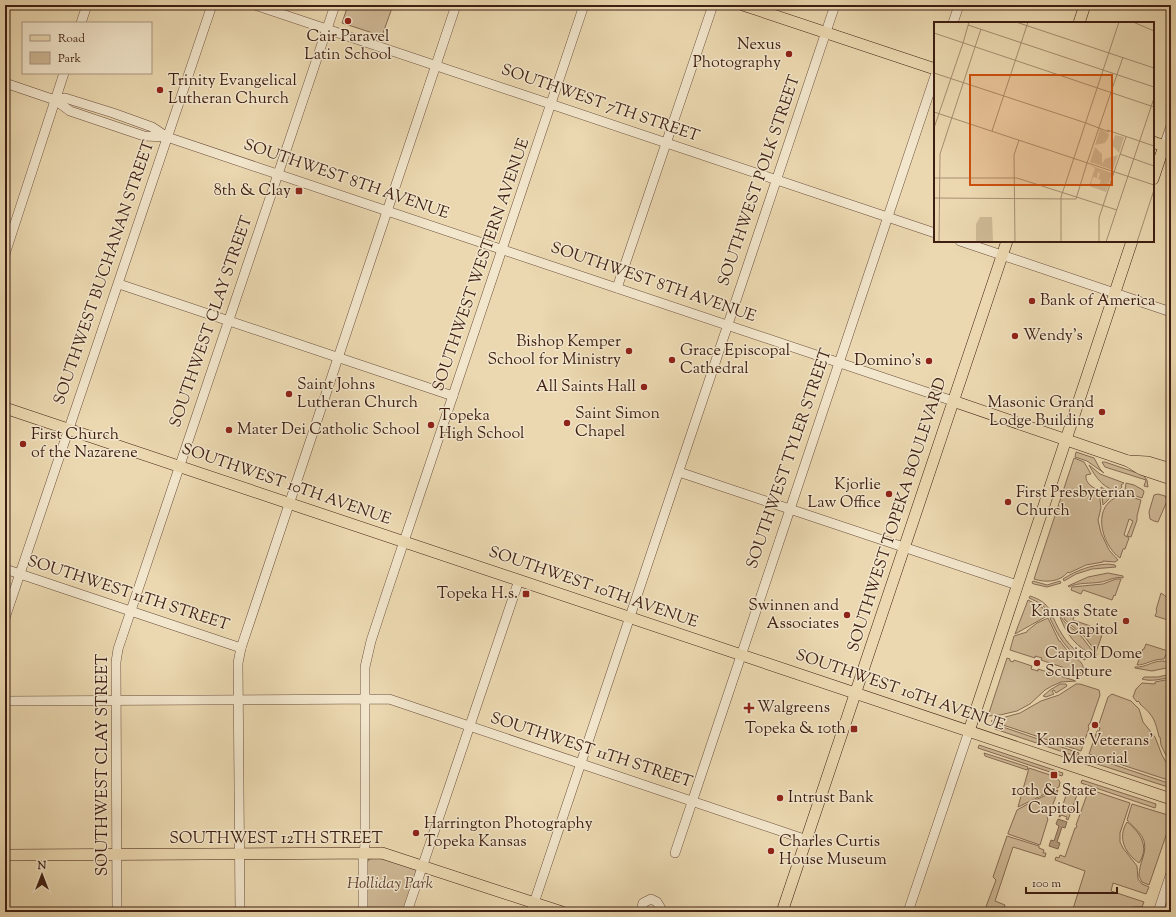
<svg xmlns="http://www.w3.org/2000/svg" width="1176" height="917" font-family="'Sorts Mill Goudy',serif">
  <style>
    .green { fill: #ceb895; stroke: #866b54 }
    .water { fill: #b0997a; stroke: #826850 }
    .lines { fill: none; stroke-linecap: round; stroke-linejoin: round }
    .minor-casing { stroke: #694c3a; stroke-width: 10 }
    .major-casing { stroke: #3e1e12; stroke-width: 12 }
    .minor { stroke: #f2e6cc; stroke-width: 9 }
    .major { stroke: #ebd8b0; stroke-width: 11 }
    .poi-dot { fill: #8f2418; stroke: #f2e6cc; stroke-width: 1.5 }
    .labels { text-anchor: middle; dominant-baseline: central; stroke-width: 3; stroke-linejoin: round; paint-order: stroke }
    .poi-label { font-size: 16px; fill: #3e1e12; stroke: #f2e6cc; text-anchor: start }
    .street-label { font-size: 16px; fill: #3e1e12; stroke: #f2e6cc }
    .park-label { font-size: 16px; font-style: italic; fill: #624433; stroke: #f2e6cc }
    .inset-road { fill: none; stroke: #a68e71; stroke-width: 1 }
    .view { fill: #ce500d; fill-opacity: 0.15; stroke: #ce500d; stroke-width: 2 }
    .inset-edge { fill: none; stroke: #3e1e12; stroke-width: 2 }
  </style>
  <rect width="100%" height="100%" fill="#ebd8b0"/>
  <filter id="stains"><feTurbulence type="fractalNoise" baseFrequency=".005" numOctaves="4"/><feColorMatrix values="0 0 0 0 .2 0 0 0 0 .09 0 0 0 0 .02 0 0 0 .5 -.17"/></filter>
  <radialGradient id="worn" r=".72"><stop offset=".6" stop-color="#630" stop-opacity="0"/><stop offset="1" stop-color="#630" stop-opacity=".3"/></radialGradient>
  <g class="green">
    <path d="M348,5H393L382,36L342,23Z"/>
    <path d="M1076,452L1094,458L1100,469L1104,473L1087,461L1075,457Z"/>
    <path d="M1074,458L1084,462L1091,474L1086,475C1085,484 1093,487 1099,491L1101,508L1098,520L1101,533L1109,550L1118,560L1115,562L1103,561V562L1086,565L1069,573L1068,572C1060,582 1046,583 1034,579Z"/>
    <path d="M1102,462H1105L1143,475L1147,480L1148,487L1144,486L1146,480L1105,467Z"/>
    <path d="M1089,465L1100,474L1124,483L1121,485L1122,487L1120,489L1121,490H1125L1126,483L1134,485L1143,490L1144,492L1142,498C1114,488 1105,495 1089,465Z"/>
    <path d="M1101,487L1108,491L1119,494L1110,498L1103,505Z"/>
    <path d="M1158,494L1165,496L1167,501L1158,522L1154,521L1150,519L1149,512L1154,495Z"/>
    <path d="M1121,496H1128L1141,500L1137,516V520L1131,537L1127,536L1133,521L1129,519L1124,535L1129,538L1125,549H1123L1120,558C1100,544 1091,503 1121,496Z"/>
    <path d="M1108,564L1115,565L1116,567L1092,569L1076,574L1064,581L1063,579C1077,570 1091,565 1108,564Z"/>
    <path d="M1108,573L1123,576V578C1115,576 1108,581 1101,582C1090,584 1079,582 1069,587L1068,586L1088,577Z"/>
    <path d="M1116,579H1121L1115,596L1114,595L1112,600L1083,590L1081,594L1071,590L1072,587L1103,584Z"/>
    <path d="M1033,581L1047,585L1060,581L1061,583L1047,587L1034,584L1032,583Z"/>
    <path d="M1161,593C1172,599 1171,610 1171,621L1155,616L1157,611L1156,610Z"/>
    <path d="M1030,596C1039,599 1047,603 1051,613L1049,614C1045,605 1038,602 1029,598Z"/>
    <path d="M1028,600L1043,608L1047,616L1015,634Z"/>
    <path d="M1065,613L1074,616L1073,620L1102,630L1101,634L1102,635L1096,652L1085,637L1065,620L1063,616Z"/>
    <path d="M1059,614H1060C1063,624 1073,628 1080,635C1086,641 1090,650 1097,654L1096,656C1077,649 1065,633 1059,614Z"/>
    <path d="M1053,617C1060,633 1069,648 1085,657V660C1067,653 1057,634 1050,618Z"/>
    <path d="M1048,618L1059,641H1060C1062,644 1065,648 1068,651C1075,659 1086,661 1083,674L1041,660L1042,658L1035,656V658L1010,650L1014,636L1027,632V631L1037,623Z"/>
    <path d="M1146,644L1171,652V660H1167L1169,653L1167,652L1164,659C1152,659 1146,665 1137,665L1143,649H1144Z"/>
    <path d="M1007,658L1010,659V661L1013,662L1014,660L1032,666L1031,669L1038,671V669L1076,681L1061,682L1052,686L1045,690L1030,704L1017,711L1000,715L988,716Z"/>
    <path d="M1162,661L1171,662V667L1152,671L1135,668V667C1145,668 1152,661 1162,661Z"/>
    <path d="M1171,674V677C1162,679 1151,682 1142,679L1144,677H1158Z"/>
    <path d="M1171,679V766L1161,745L1160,737H1159C1155,720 1154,716 1140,704V703L1138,701L1137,702L1133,697L1136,689L1142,683L1155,684V682Z"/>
    <path d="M1060,684H1066L1067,686L1056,693L1054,690L1052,691L1054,694L1046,697L1043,696L1050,690Z"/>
    <path d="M1076,684H1080L1099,690L1100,695L1090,724H1089L1088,727L1089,728L1081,751L991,721L1020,713L1041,701L1059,695Z"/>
    <path d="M1112,694L1131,701L1139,709L1143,722L1155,737L1162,755L1171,771V781L1089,754L1097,731H1099L1100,728L1098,727L1108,697Z"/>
    <path d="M997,725L1079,753L1078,757L995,729Z"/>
    <path d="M979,745L1063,773L1062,776L978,748Z"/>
    <path d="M984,753L1028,767L1027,770L985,756Z"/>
    <path d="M1088,756L1171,784V788L1088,761Z"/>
    <path d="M1029,768L1056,777L1060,782L1059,787L1018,807Z"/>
    <path d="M1082,780L1156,804L1155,808L1081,783Z"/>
    <path d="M1069,786L1079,789L1068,820L1066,819L1067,817L1061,815L1060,817H1059Z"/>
    <path d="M1058,790L1049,816H1048L1047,818L1048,819L1040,845L1008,834V833L1017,810L1035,800Z"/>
    <path d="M1094,791L1130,803L1120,833V842L1123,848L1137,866L1138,879L1142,884L1149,887L1146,894L1113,883L1111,891L1144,902L1142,907H1133L1125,912H1072L1085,871L1055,860L1056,857L1059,858L1060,855L1065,857L1075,828H1076L1077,826L1076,825L1088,792Z"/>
    <path d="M1132,804L1171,816V821L1149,885L1142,882L1139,876C1139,870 1141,863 1143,857C1149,838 1139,833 1127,820Z"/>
    <path d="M1127,822C1140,832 1150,847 1139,863C1125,853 1117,838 1127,822Z"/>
    <path d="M1007,836L1039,846V848L1044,850L1043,853H1046L1045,857L1013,847L995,901L1005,905L1003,911L1005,912H984L996,880L993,877Z"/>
    <path d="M377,858L386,859L418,869L404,912H367V863L369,859Z"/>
  </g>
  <path class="water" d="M1058,819L1067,822L1065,828L1062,827L1057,842L1060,843L1058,849L1049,846L1051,840L1054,841L1059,826L1056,824Z"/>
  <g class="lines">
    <g class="minor-casing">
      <g id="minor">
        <path d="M255,5L935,233"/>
        <path d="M81,23L87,5"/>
        <path d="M953,23L959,5"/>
        <path d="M5,83L55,100L70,111L144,136L167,137L953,401"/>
        <path d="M55,100L65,98L113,113L152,127L167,137"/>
        <path d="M1164,146L1171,126"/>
        <path d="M960,241L1171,312"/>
        <path d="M5,254L64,73"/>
        <path d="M119,284L453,396"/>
        <path d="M617,288L713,5"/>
        <path d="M679,472L1017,585"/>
        <path d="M5,569L241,648"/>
        <path d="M5,618L212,5"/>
        <path d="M5,701L389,699L807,840"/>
        <path d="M675,853L935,76"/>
        <path d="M117,912L116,662L118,649L335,5"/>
        <path d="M240,912L238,663L241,648L456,5"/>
        <path d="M363,912V858L364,853L365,844V667L371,641L386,595L584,5"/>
        <path d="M407,912L519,580"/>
        <path d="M531,912L835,5"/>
        <path d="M641,912L643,903L651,899L657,902L663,912"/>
        <path d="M908,912L969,731"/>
        <path d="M1158,912L1171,873"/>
      </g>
    </g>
    <g class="major-casing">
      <g id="major">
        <path d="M743,5L935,69"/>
        <path d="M1079,23L1085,5"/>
        <path d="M1153,142L1170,148"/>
        <path d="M1153,179L1164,146"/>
        <path d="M953,401L1128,461L1141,469L1171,479"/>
        <path d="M5,408L1171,799"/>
        <path d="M1129,461L1148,462L1171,469"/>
        <path d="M969,731L1132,241"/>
        <path d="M5,855L382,853L562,912"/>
        <path d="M782,912L1007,241"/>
      </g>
    </g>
    <use href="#minor" class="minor"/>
    <use href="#major" class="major"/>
  </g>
  <g class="poi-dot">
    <circle cx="348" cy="21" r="4"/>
    <circle cx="789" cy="54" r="4"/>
    <circle cx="160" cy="90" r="4"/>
    <rect x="295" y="187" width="8" height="8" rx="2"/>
    <circle cx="1032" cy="301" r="4"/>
    <circle cx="1015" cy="336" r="4"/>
    <circle cx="629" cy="351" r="4"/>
    <circle cx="672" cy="360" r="4"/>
    <circle cx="929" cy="361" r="4"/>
    <circle cx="644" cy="387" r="4"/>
    <circle cx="289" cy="394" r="4"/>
    <circle cx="1102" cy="412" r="4"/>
    <circle cx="567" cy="423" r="4"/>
    <circle cx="431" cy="425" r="4"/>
    <circle cx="229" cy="430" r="4"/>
    <circle cx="23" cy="444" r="4"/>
    <circle cx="889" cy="494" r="4"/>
    <circle cx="1008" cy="502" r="4"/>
    <rect x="522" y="590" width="8" height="8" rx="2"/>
    <circle cx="847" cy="615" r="4"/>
    <circle cx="1126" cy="621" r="4"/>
    <circle cx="1037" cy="663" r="4"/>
    <path d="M747 702h4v4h4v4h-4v4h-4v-4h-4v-4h4z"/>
    <circle cx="1095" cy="725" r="4"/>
    <rect x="850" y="725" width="8" height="8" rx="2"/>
    <rect x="1050" y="771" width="8" height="8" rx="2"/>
    <circle cx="780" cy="798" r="4"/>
    <circle cx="416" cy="833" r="4"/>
    <circle cx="771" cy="851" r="4"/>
  </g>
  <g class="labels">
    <g class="poi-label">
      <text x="348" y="37" text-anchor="middle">Cair Paravel<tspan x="348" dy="18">Latin School</tspan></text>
      <text x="781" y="45" text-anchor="end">Nexus<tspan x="781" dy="18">Photography</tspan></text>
      <text x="168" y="81">Trinity Evangelical<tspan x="168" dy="18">Lutheran Church</tspan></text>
      <text x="291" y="191" text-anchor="end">8th &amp; Clay</text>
      <text x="1040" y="301">Bank of America</text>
      <text x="1023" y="336">Wendy's</text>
      <text x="621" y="342" text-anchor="end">Bishop Kemper<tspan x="621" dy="18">School for Ministry</tspan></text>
      <text x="680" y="351">Grace Episcopal<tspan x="680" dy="18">Cathedral</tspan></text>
      <text x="921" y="361" text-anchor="end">Domino's</text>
      <text x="297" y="385">Saint Johns<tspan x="297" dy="18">Lutheran Church</tspan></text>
      <text x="636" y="387" text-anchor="end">All Saints Hall</text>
      <text x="1094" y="403" text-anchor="end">Masonic Grand<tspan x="1094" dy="18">Lodge Building</tspan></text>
      <text x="575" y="414">Saint Simon<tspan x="575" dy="18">Chapel</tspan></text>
      <text x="439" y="416">Topeka<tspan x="439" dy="18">High School</tspan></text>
      <text x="237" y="430">Mater Dei Catholic School</text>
      <text x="31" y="435">First Church<tspan x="31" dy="18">of the Nazarene</tspan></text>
      <text x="881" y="485" text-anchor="end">Kjorlie<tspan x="881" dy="18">Law Office</tspan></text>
      <text x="1016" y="493">First Presbyterian<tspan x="1016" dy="18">Church</tspan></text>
      <text x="518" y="594" text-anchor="end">Topeka H.s.</text>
      <text x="839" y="606" text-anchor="end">Swinnen and<tspan x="839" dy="18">Associates</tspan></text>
      <text x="1118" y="612" text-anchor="end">Kansas State<tspan x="1118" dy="18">Capitol</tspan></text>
      <text x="1045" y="654">Capitol Dome<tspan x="1045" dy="18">Sculpture</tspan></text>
      <text x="757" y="708">Walgreens</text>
      <text x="846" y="729" text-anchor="end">Topeka &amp; 10th</text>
      <text x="1095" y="741" text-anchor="middle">Kansas Veterans'<tspan x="1095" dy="18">Memorial</tspan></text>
      <text x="1054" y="791" text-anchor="middle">10th &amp; State<tspan x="1054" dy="18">Capitol</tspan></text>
      <text x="788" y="798">Intrust Bank</text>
      <text x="424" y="824">Harrington Photography<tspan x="424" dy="18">Topeka Kansas</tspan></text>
      <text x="779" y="842">Charles Curtis<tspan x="779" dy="18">House Museum</tspan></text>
    </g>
    <g class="street-label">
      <text transform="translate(600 104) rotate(19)">SOUTHWEST 7TH STREET</text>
      <text transform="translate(346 180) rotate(19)">SOUTHWEST 8TH AVENUE</text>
      <text transform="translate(760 181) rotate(-71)">SOUTHWEST POLK STREET</text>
      <text transform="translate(482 265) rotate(-71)">SOUTHWEST WESTERN AVENUE</text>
      <text transform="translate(105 273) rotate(-71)">SOUTHWEST BUCHANAN STREET</text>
      <text transform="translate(653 283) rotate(19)">SOUTHWEST 8TH AVENUE</text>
      <text transform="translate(212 322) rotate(-71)">SOUTHWEST CLAY STREET</text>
      <text transform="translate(790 459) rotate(-71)">SOUTHWEST TYLER STREET</text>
      <text transform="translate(286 485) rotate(19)">SOUTHWEST 10TH AVENUE</text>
      <text transform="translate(898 515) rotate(-72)">SOUTHWEST TOPEKA BOULEVARD</text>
      <text transform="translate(593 588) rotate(19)">SOUTHWEST 10TH AVENUE</text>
      <text transform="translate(128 594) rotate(18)">SOUTHWEST 11TH STREET</text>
      <text transform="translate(900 691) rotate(19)">SOUTHWEST 10TH AVENUE</text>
      <text transform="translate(591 751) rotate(18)">SOUTHWEST 11TH STREET</text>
      <text transform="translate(103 765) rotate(-90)">SOUTHWEST CLAY STREET</text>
      <text x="276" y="839">SOUTHWEST 12TH STREET</text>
    </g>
    <g class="park-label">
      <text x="390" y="884">Holliday Park</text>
    </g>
  </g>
  <g transform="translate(934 22)">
    <rect width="220" height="220" fill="#ebd8b0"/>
    <path d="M166,107L175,112L174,116L171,121L161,123ZM181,113L190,115L185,131L178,123ZM161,125L168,132V142L171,137L184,133L179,148L156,140ZM155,143L178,151L175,161L171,160L175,162L172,170L155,164L161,146ZM164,149L165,152L167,149L164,157L167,158L165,164H161L157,161L159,155L163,156ZM46,195H58L59,220H42V202Z" fill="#ceb895" fill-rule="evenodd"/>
    <path class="inset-road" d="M82,0L220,46M199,0L220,9M34,3L220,65M0,11L220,85M29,21L35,0M41,25L47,7M0,51L152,101M177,70L189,35M0,90L220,163M152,101L175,110M0,106L29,21M173,108L220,124M58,109L94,0M186,132L220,144M153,141L177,70M180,150L192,115M0,156H83L183,188M0,176L142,177M142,177L153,141M5,220L6,132L41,25M81,220L80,133L85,118M127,220V175L185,0M165,220V196L180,150M172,220L220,76M203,220L220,168"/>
    <path class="view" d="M36,53H178V163H36Z"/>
    <rect width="220" height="220" class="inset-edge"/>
  </g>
  <rect width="1176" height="917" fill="none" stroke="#ebd8b0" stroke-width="20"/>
  <rect x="6" y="6" width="1164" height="905" fill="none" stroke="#3e1e12" stroke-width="2"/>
  <rect x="10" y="10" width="1156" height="897" fill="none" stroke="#3e1e12"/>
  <rect x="22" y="22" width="130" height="52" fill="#f2e6cc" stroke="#aa9682"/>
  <rect x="30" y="35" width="20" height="6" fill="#ebd8b0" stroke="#aa9682"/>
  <text x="58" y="42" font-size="12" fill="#3e1e12">Road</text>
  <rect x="30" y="52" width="20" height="12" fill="#ceb895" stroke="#aa9682"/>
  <text x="58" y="62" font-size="12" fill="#3e1e12">Park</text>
  <g transform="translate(42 875)" stroke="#f2e6cc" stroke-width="3" paint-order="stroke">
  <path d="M0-3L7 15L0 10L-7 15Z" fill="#3e1e12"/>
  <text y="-6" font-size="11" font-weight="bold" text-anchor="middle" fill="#3e1e12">N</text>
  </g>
  <path d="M1026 887v6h91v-6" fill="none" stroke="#3e1e12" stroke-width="2"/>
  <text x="1032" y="887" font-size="12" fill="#3e1e12" stroke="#f2e6cc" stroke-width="3" paint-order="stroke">100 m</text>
  <rect width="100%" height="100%" filter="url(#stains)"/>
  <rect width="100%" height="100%" fill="url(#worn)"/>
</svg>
